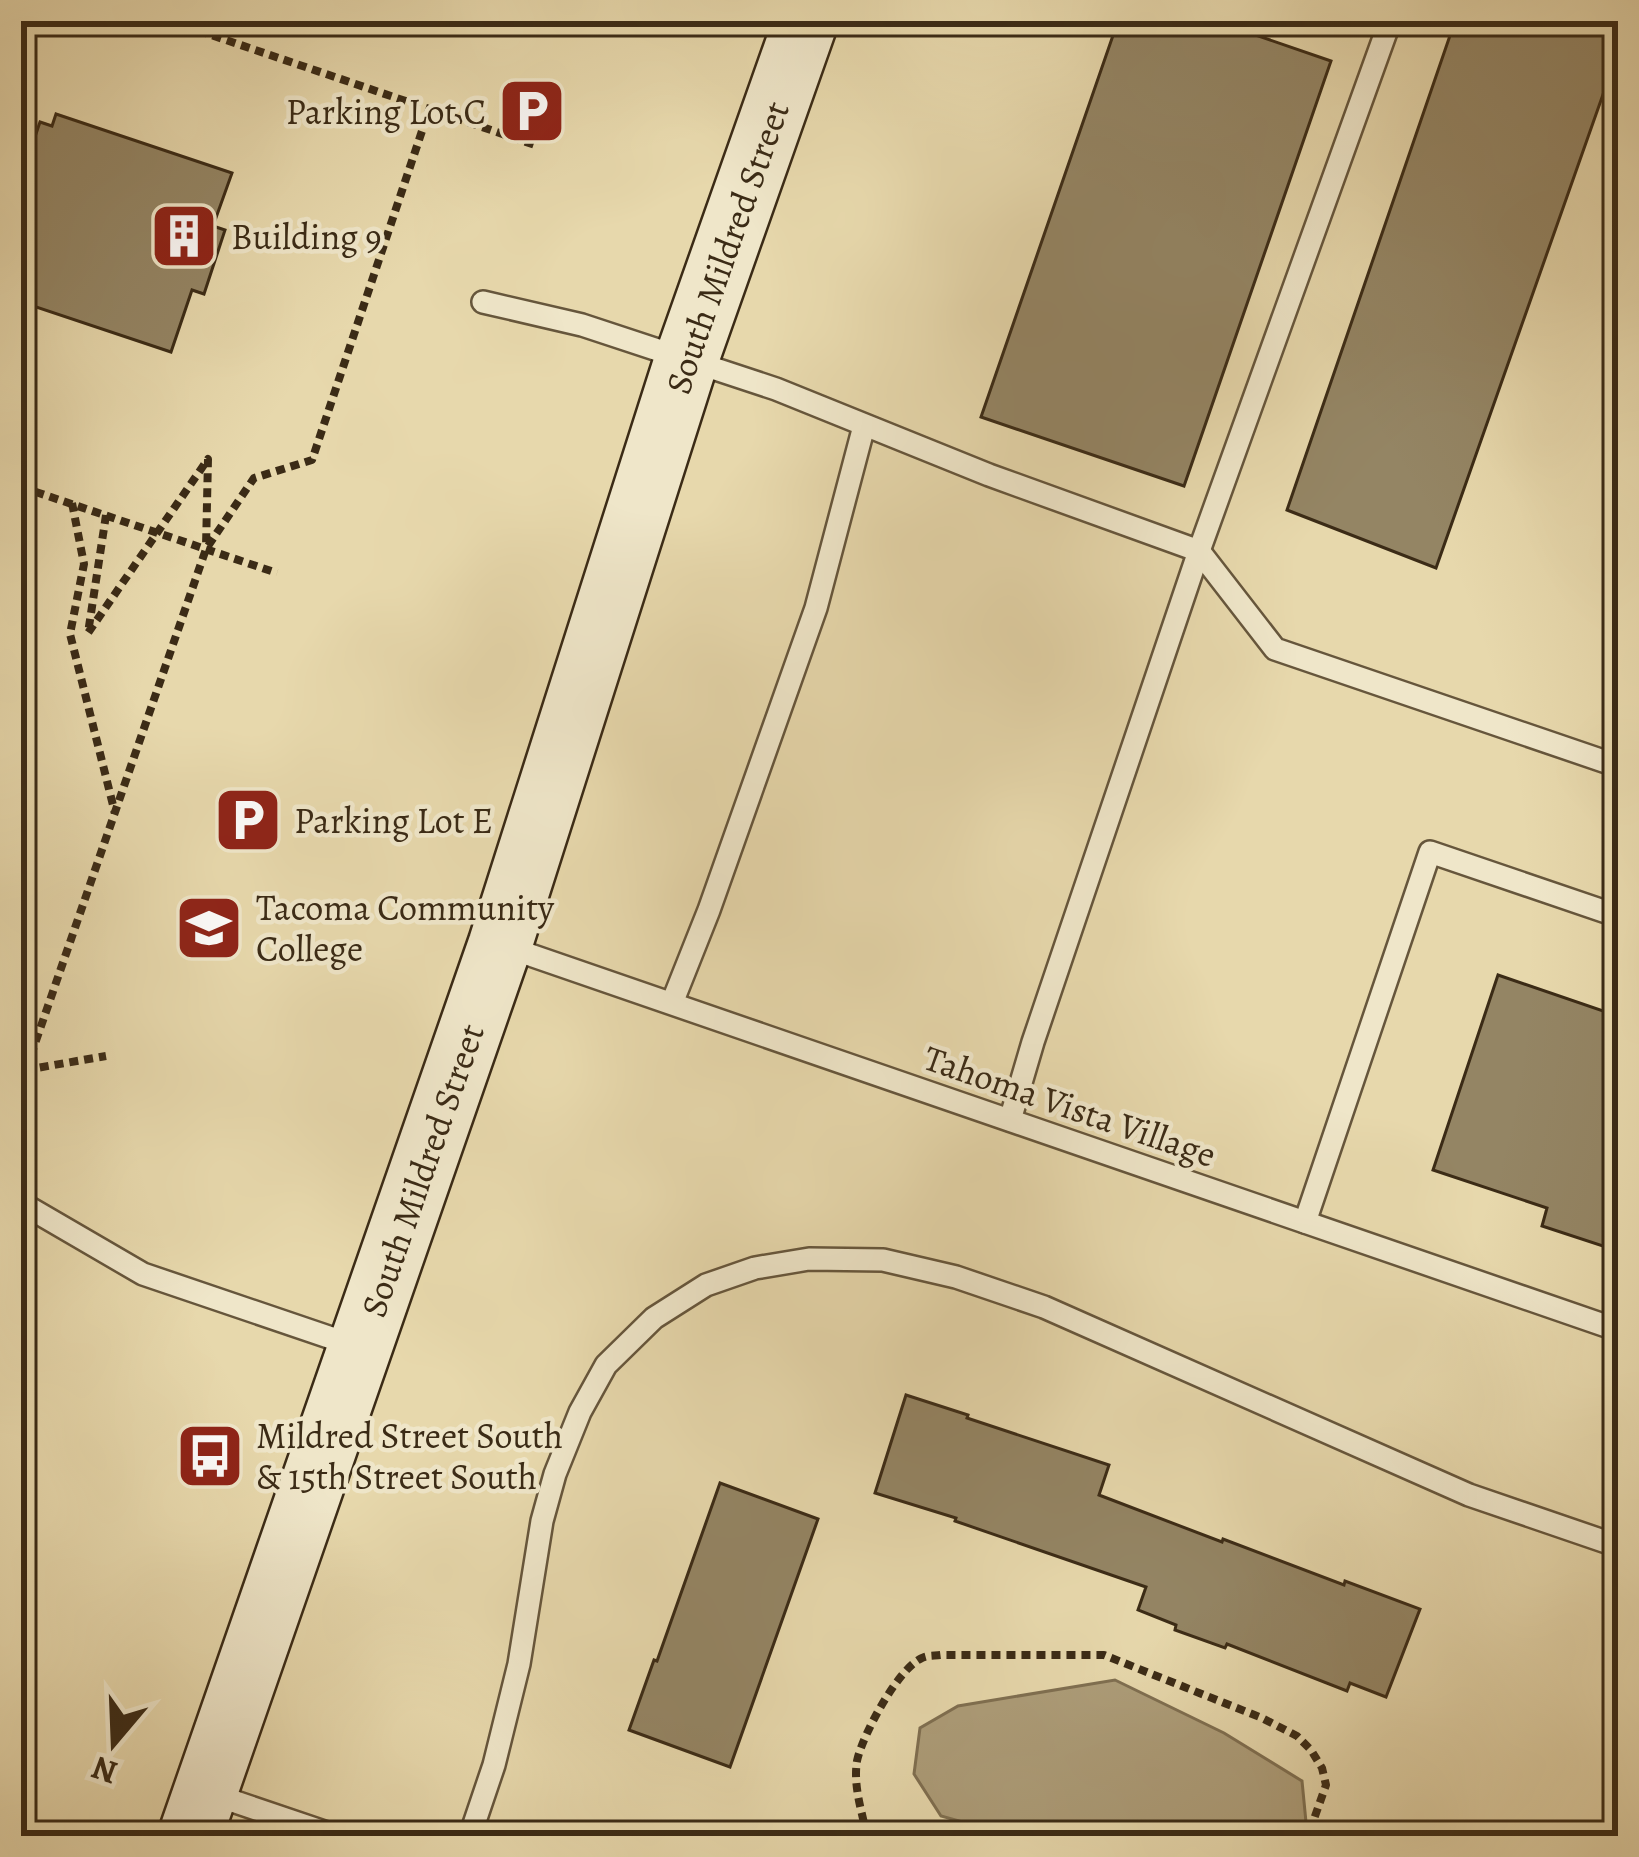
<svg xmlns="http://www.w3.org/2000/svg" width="1639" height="1857" font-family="Alegreya,serif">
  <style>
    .water { fill: #ad9d79; stroke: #7f6f51; stroke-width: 3 }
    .building { fill: #948564; stroke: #3b2b16; stroke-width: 3 }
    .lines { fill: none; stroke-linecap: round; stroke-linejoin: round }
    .service-casing { stroke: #66563c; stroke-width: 26 }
    .secondary-casing { stroke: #3b2b16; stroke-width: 68 }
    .path { stroke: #3b2b16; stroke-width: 8; stroke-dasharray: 9 6; stroke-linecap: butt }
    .service { stroke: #efe6c9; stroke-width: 21 }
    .secondary { stroke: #efe6c9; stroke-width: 63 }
    .labels { text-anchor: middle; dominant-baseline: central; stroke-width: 9; stroke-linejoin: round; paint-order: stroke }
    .poi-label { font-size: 36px; fill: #3b2b16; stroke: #efe6c9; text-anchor: start }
    .street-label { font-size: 36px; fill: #3b2b16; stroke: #efe6c9 }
  </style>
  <rect width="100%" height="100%" fill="#e7d8ac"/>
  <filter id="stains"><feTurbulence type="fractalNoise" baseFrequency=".00167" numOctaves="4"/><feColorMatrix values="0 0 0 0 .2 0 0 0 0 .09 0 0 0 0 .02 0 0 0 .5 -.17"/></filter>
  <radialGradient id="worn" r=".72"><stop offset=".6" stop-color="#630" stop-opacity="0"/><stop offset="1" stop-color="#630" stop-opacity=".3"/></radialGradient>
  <path class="water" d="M1115,1680L1224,1733L1302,1781L1306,1822L1294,1836H992L981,1827L941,1816L914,1774L920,1728L958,1706Z"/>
  <g class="building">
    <path d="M1118,21H1215L1331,61L1184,486L981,417Z"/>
    <path d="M1455,21H1618V52L1436,568L1287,510Z"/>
    <path d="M56,114L232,173L213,226L225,230L204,294L192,290L171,352L21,302V178L40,122L52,126Z"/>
    <path d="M1498,975L1618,1016V1251L1542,1226L1547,1208L1433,1170Z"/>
    <path d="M906,1395L968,1415L967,1418L1109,1465L1099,1495L1222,1542L1223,1539L1344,1585L1345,1581L1420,1609L1386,1697L1350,1683L1347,1691L1227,1644L1225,1648L1175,1630L1176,1625L1138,1610L1146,1587L955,1521L956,1518L875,1493Z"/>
    <path d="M720,1483L818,1519L730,1767L629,1730L654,1660L657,1661Z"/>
  </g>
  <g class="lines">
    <g class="service-casing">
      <g id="service">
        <path d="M1329,24L1330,21"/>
        <path d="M483,302L582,325L776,389L989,475L1199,551L1275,649L1618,766"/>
        <path d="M507,947L1618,1330"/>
        <path d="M672,1003L709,910L816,608L864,426"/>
        <path d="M1010,1120L1033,1042L1199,551L1390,21"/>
        <path d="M21,1203L143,1274L355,1346"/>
        <path d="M1305,1222L1430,852L1618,916"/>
        <path d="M212,1794L336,1836"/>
        <path d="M470,1836L494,1765L519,1664L542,1521L555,1474L580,1412L606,1365L654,1318L706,1285L755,1268L809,1259L883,1260L956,1277L1044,1307L1469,1495L1618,1546"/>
      </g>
    </g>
    <g class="secondary-casing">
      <g id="secondary">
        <path id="s1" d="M190,1836L500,945L687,358L806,21"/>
      </g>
    </g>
    <g class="path">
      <path d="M170,21L535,145"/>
      <path d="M21,487L277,573"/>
      <path d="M72,503L84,564L70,634L115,813"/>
      <path d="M106,515L88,633L208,459L206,547"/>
      <path d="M25,1070L106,1056"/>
      <path d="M21,1084L206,549L254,478L312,460L429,110"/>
      <path d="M21,1295H22"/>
      <path d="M867,1836C862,1812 853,1786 857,1761C862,1736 898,1668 922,1658C928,1655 934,1656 941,1655H1104L1262,1718L1297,1736L1311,1750L1322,1768L1326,1785L1308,1836"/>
    </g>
    <use href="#service" class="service"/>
    <use href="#secondary" class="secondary"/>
  </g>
  <defs>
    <g id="parking-square" transform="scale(3.45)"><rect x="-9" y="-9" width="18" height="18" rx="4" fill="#8f2418" stroke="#efe6c9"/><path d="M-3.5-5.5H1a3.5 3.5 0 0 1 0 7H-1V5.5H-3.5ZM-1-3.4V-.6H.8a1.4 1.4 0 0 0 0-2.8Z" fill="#fff"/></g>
    <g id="building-square" transform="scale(3.45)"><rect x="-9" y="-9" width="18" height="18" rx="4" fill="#8f2418" stroke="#efe6c9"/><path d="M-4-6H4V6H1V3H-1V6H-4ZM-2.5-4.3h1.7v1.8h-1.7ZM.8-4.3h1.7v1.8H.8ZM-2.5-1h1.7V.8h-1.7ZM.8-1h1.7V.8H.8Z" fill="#fff"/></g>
    <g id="university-square" transform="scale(3.45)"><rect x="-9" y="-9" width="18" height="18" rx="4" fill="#8f2418" stroke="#efe6c9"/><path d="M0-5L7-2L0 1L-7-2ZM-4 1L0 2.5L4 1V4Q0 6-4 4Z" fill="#fff"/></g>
    <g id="bus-square" transform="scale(3.45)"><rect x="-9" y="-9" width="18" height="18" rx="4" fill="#8f2418" stroke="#efe6c9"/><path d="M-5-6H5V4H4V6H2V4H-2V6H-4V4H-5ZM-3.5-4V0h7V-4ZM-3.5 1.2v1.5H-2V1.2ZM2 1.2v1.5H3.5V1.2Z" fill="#fff"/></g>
  </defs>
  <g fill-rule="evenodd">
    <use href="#parking-square" x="532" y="111"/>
    <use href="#building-square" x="184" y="236"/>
    <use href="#parking-square" x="248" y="820"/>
    <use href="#university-square" x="209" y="928"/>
    <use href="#bus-square" x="210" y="1456"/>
  </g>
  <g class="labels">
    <g class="poi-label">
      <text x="486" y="111" text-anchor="end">Parking Lot C</text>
      <text x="231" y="236">Building 9</text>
      <text x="294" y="820">Parking Lot E</text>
      <text x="256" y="907">Tacoma Community<tspan x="256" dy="41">College</tspan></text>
      <text x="256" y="1435">Mildred Street South<tspan x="256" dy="41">&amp; 15th Street South</tspan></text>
    </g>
    <g class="street-label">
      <text stroke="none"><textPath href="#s1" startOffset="1677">South Mildred Street</textPath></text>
      <text transform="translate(1070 1106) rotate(19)">Tahoma Vista Village</text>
      <text stroke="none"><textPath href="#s1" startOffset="705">South Mildred Street</textPath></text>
    </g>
  </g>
  <rect width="1639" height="1857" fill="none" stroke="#e7d8ac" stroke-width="72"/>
  <rect x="24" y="24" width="1591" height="1809" fill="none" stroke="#3b2b16" stroke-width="6"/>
  <rect x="36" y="36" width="1567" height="1785" fill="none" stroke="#3b2b16" stroke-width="3"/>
  <g transform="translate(114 1743) rotate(199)" stroke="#efe6c9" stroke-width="9" paint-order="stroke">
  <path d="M0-9L21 45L0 30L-21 45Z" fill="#3b2b16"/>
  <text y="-18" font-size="33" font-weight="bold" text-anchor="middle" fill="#3b2b16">N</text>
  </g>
  <rect width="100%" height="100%" filter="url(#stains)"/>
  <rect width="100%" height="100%" fill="url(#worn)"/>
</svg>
